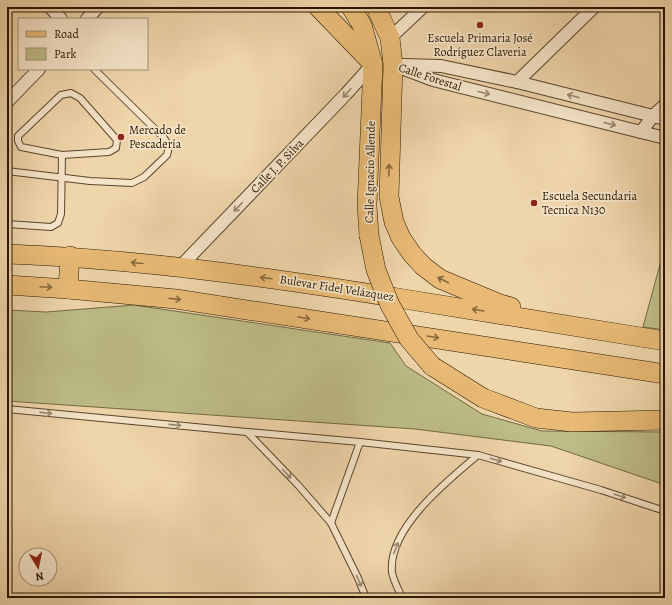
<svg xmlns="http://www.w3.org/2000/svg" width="672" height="605" font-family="Alegreya,serif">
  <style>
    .green { fill: #bdbc86; stroke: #726844 }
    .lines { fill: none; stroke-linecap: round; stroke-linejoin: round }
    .service-casing { stroke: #59452b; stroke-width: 8 }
    .minor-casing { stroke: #59452b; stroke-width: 14 }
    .primary-casing { stroke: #271501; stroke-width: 20 }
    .service { stroke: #f5e4c8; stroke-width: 6 }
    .minor { stroke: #f5e4c8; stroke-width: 12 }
    .primary { stroke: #e8ba75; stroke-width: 19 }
    .primary-bridge-casing { stroke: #271501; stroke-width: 20; stroke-linecap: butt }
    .primary-bridge { stroke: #e8ba75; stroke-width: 19 }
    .oneway { stroke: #98876e }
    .oneway2 { stroke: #88683b }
    .poi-dot { fill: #8f2418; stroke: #f5e4c8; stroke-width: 1.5 }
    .labels { text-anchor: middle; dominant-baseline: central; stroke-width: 3.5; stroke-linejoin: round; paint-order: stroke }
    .poi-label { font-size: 12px; fill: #271501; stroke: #f5e4c8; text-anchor: start }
    .street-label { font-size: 12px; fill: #271501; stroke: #f5e4c8 }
  </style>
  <rect width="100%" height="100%" fill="#efd5aa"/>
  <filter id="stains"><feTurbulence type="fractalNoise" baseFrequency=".005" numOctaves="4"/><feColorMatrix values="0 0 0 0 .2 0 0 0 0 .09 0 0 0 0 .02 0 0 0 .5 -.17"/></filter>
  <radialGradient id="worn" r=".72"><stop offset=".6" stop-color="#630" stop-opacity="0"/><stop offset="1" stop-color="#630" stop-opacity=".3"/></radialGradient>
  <g class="green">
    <path d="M665,246V330L643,327Z"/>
    <path d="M134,305L390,343L406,366L482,414L542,431L665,432V485L551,446L415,429L7,401V310L46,312Z"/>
  </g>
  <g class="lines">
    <g class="service-casing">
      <g id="service">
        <path d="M71,93L80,98L117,140L116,148L109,152L62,155L21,147L18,141V136L61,95Z"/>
        <path d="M7,171L90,181L132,183L144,177L167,155L169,147L164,138L94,69"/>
        <path d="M7,224L51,227L58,223L61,214L62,155"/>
        <path d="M7,409L247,432L298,485L331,523L358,578L366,598"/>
        <path d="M247,432L360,442L478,455"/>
        <path d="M331,523L360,442"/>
        <path d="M402,598C399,590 393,580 392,572C388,528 447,481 478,455L601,490L665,511"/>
      </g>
    </g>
    <g class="minor-casing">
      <g id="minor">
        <path d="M50,7L61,19"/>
        <path d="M87,19L98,7"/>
        <path d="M390,38L423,7"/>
        <path d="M393,65L433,80L665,138"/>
        <path d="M403,65L441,66L517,82L665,119"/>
        <path d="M517,82L594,7"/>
        <path d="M7,102L39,69"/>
        <path d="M641,132L653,116L665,105"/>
        <path d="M180,267L346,94L373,64"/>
      </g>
    </g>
    <g class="primary-casing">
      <g id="primary">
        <path d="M318,7L372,63"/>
        <path d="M351,7L362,25L373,64L367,205L369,235"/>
        <path d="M376,7L390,38L393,65L389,197L394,222L401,238L412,254L423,266L440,279L500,304L511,307"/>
        <path d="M7,254C138,259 268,277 398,298C487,312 576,326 665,341"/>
        <path d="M7,285L68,289L176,299L665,374"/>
        <path d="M68,289L70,256"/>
        <path d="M432,366L483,398L536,418L572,422L665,420"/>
      </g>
    </g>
    <use href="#service" class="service"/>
    <use href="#minor" class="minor"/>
    <use href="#primary" class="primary"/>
    <g class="primary-bridge-casing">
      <path id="primary-bridge" d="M369,235L376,270L390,305L409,339L432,366"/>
    </g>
    <use href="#primary-bridge" class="primary-bridge"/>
  </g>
  <defs><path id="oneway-shaft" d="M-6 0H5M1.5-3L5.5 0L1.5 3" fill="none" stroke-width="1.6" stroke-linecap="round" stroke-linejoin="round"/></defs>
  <g class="oneway">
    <use href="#oneway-shaft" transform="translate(347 93) rotate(132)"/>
    <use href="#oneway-shaft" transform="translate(484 93) rotate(14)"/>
    <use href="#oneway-shaft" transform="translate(573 96) rotate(-166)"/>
    <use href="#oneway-shaft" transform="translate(610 124) rotate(14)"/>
    <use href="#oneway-shaft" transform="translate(238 207) rotate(134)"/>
    <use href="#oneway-shaft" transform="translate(46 413) rotate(6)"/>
    <use href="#oneway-shaft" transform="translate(175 425) rotate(6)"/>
    <use href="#oneway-shaft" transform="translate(496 460) rotate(16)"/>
    <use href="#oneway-shaft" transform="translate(287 474) rotate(46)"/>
    <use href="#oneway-shaft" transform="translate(620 496) rotate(18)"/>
    <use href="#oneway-shaft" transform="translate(396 548) rotate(-68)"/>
    <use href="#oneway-shaft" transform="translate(359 581) rotate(66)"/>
  </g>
  <g class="oneway2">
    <use href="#oneway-shaft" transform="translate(389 170) rotate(-89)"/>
    <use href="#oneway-shaft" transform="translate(137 263) rotate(-175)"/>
    <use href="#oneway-shaft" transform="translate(266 278) rotate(-173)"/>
    <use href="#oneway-shaft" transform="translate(443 280) rotate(-153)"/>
    <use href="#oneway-shaft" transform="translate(46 287) rotate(3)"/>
    <use href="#oneway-shaft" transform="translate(175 299) rotate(7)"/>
    <use href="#oneway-shaft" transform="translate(478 310) rotate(-171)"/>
    <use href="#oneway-shaft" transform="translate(304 318) rotate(9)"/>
    <use href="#oneway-shaft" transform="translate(433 337) rotate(9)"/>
  </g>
  <g class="poi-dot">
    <circle cx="480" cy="25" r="4"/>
    <circle cx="121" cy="137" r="4"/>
    <circle cx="534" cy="203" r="4"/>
  </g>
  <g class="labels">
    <g class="poi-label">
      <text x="480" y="38" text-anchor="middle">Escuela Primaria José<tspan x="480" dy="14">Rodríguez Claveria</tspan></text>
      <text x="129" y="130">Mercado de<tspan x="129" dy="14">Pescadería</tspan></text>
      <text x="542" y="196">Escuela Secundaria<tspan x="542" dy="14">Tecnica N130</tspan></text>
    </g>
    <g class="street-label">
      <text transform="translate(430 77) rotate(18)">Calle Forestal</text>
      <text transform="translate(277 166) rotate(-46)">Calle J. P. Silva</text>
      <text transform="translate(370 172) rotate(-89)">Calle Ignacio Allende</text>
      <text transform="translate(337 288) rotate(9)">Bulevar Fidel Velázquez</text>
    </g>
  </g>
  <rect width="672" height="605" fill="none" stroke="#efd5aa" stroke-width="24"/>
  <rect x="8" y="8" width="656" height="589" fill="none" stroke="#271501" stroke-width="2"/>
  <rect x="12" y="12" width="648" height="581" fill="none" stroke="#271501"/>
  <rect x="18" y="18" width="130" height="52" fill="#f5e4c8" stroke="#a39178"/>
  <rect x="26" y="31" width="20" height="6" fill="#e8ba75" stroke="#a39178"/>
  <text x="54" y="38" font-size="12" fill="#271501">Road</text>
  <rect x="26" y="48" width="20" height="12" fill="#bdbc86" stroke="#a39178"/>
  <text x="54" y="58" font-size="12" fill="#271501">Park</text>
  <g transform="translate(38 567) rotate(170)"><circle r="19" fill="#f5e4c8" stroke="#a39178"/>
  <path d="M0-3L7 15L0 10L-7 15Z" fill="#8f2418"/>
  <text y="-6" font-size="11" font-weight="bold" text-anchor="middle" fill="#271501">N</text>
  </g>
  <rect width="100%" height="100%" filter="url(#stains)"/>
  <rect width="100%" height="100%" fill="url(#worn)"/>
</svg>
